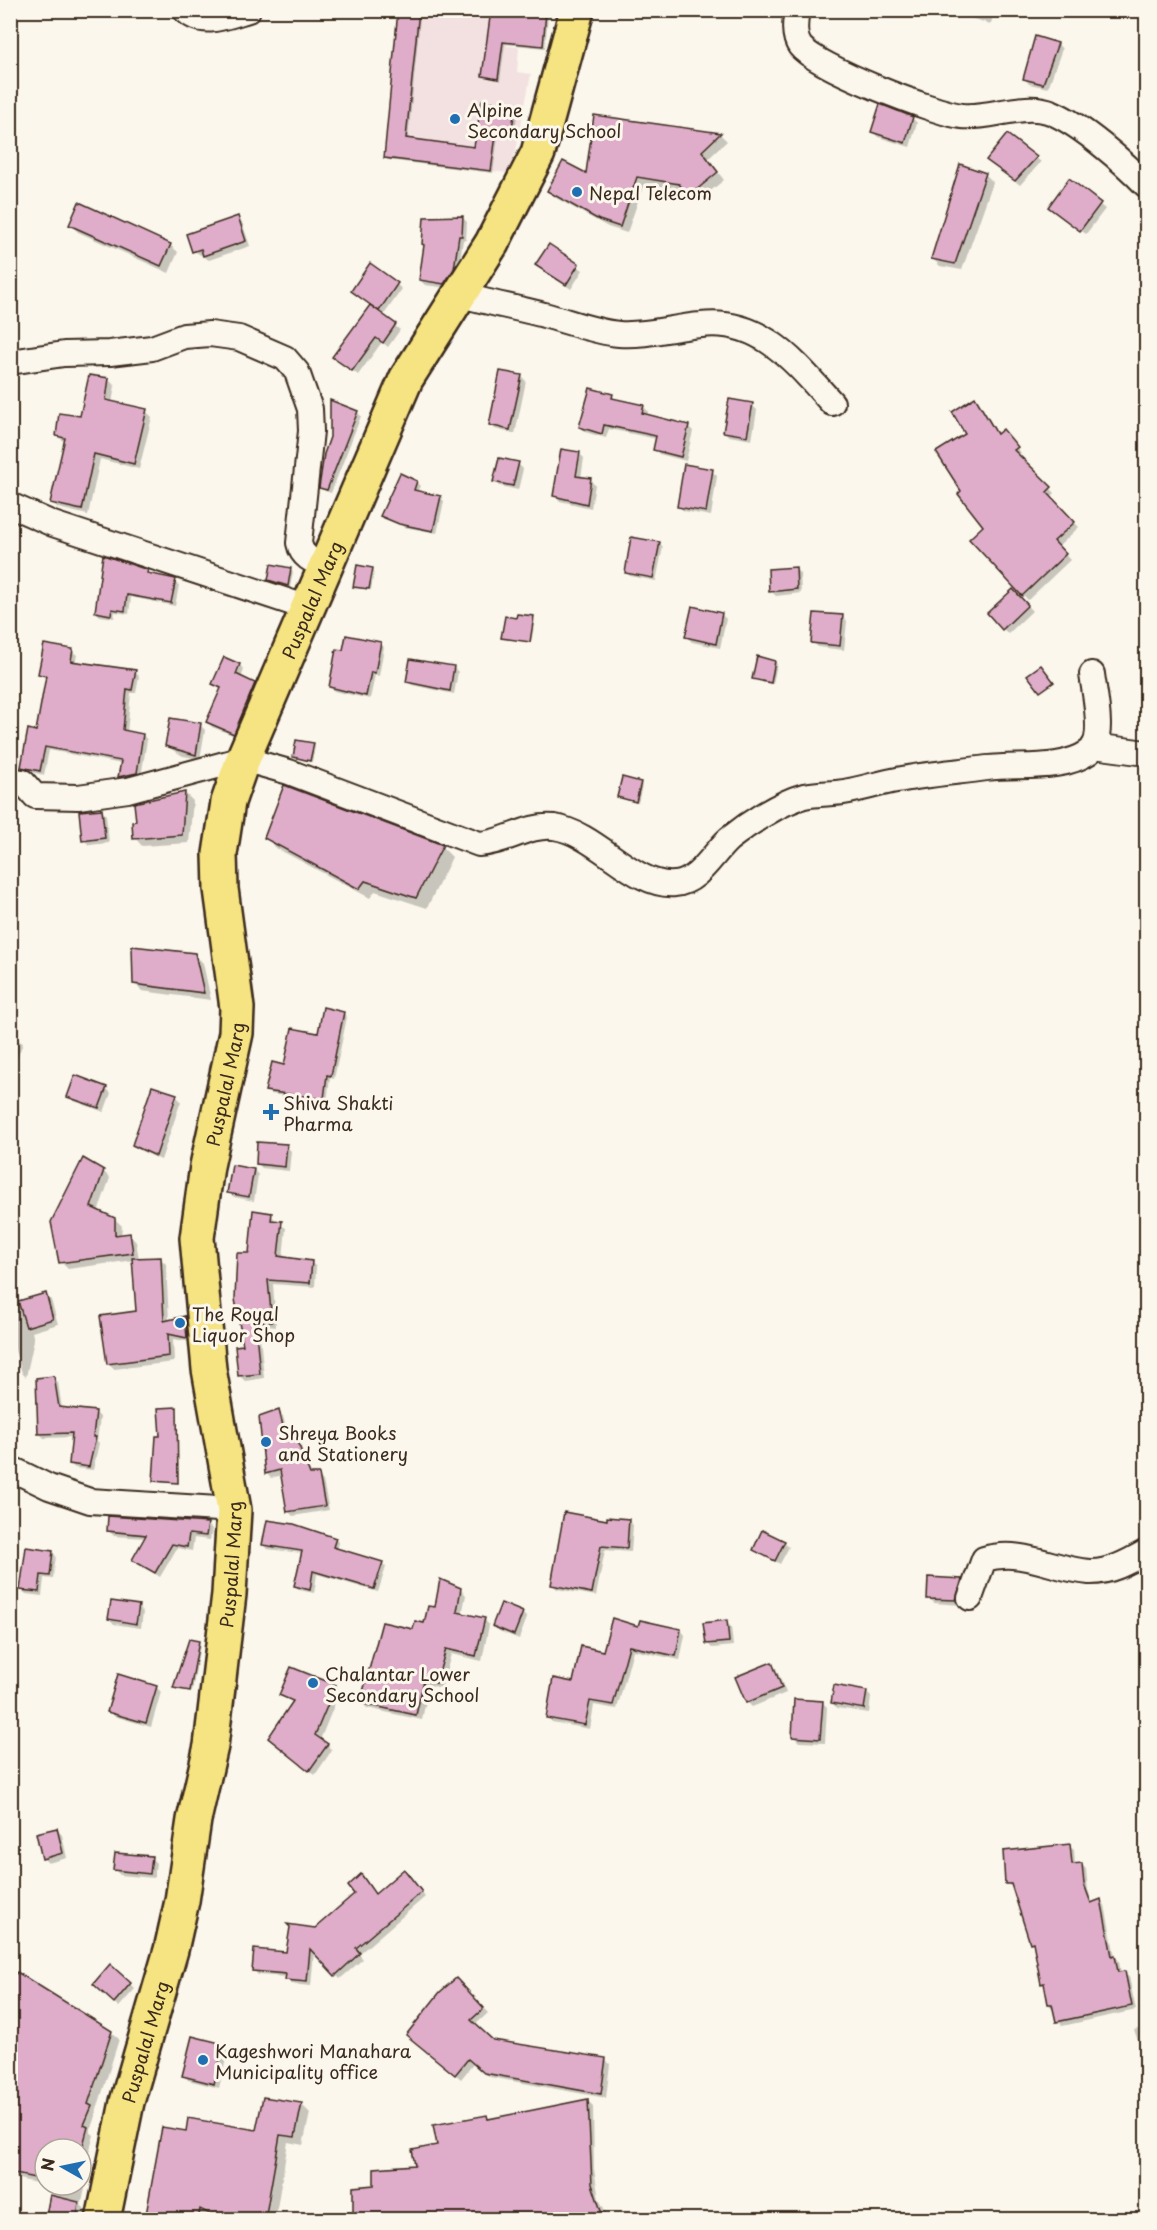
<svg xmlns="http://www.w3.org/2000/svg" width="1157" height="2230" font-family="'Playpen Sans',sans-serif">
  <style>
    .built { fill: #f3e1e2 }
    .shadow { fill: #0003 }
    .building { fill: #dfadc9; stroke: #3b2a1e; stroke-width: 1.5 }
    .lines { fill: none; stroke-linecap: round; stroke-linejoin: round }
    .minor-casing { stroke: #3b2a1e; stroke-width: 28 }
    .primary-casing { stroke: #3b2a1e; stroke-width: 38 }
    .minor { stroke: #fbf7ec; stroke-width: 24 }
    .primary { stroke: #f6e381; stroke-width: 33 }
    .poi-dot { fill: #1f6fb2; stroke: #fbf7ec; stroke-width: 2 }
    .labels { text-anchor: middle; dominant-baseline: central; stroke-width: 6; stroke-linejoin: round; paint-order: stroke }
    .poi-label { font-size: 18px; fill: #3b2a1e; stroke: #fbf7ec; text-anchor: start }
    .street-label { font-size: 18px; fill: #3b2a1e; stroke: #fbf7ec }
  </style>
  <rect width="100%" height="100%" fill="#fbf7ec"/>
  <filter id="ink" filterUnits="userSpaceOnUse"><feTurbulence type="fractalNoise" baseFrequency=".0167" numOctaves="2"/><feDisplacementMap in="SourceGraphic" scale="12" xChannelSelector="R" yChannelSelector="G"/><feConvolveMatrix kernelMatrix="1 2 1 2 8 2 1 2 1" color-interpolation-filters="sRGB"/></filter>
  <g filter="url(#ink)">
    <path class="built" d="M398,11H510L507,46L519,47L517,72L531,74L516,151L507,173L384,158Z"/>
    <g class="shadow">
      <path d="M400,10H464L465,14L420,18L408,139L475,149L515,108L518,111L513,139L498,137L493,173L388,160L386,157Z"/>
      <path d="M493,10L546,14L548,16L545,48L505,44L500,81L484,75Z"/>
      <path d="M633,10H674L639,16Z"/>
      <path d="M955,10H994L991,24L960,15Z"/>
      <path d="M1036,38L1058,44L1062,49L1048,88L1029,84L1025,79Z"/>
      <path d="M595,117L721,135L727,141L708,159L724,180L697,202L686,190L644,184L627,233L608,227L556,198L549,191L587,175Z"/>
      <path d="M912,118L917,123L910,147L878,137L873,132Z"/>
      <path d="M1036,158L1041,162L1020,185L988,160Z"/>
      <path d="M985,174L993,182L962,270L940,266L932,258Z"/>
      <path d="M1069,180L1105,209L1086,234L1055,212Z"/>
      <path d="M237,217L242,222L250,246L209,260L194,251Z"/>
      <path d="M462,217L467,222L466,240H463L458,274L449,288L425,285L420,280Z"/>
      <path d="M71,225L170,245L178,252L169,273L78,232Z"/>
      <path d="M549,246L583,270L571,289L542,269Z"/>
      <path d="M370,265L402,289L383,316L400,330L388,347L382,342L358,375L334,356L372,305Z"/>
      <path d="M521,376L526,381L515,434L495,429L490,424Z"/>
      <path d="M109,380L115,386L112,403L146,411L152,417L139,469L100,459L88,515L58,508L52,502L65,442L57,436L81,418Z"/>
      <path d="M612,396L617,401L643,406L648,411L647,416L688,426L693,431L686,461L659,454L655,449L657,439L609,429L606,438L585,432L580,427Z"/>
      <path d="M975,399L998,435L1008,436L1021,453L1018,456L1055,493L1050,498L1079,527L1058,547L1070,560L1028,600L971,539L985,527L963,492L967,434Z"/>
      <path d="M752,405L757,410L752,440L729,436L724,432Z"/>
      <path d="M357,412L361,416L331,493L325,491L321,487Z"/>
      <path d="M579,453L584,458L581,478L590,480L595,485L591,508L560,501L555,496Z"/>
      <path d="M518,464L523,469L518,490L500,486L495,481Z"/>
      <path d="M712,471L717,476L711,516L684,511L679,507Z"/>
      <path d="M400,475L417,483L420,486L417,492L440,497L444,501L437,533L404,527L382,515Z"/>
      <path d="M659,544L663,547L656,581L630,576L626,573Z"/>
      <path d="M372,569L374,571L371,590L357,588L355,586Z"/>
      <path d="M796,569L800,574L801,593L776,596L771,591Z"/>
      <path d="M291,570L293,572L290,587L270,579Z"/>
      <path d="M147,572L179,585L175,606L131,597L129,614L115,612L114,618L100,616L96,612Z"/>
      <path d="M1013,591L1032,611L1008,634L989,613Z"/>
      <path d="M721,614L726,619L720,648L692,642L687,637Z"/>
      <path d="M842,616L847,621L844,650L818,647L813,642Z"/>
      <path d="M533,618L535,620L531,643L502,637L517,619Z"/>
      <path d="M380,643L384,647L379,676L375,675L370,699L334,691L330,687L345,652Z"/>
      <path d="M72,651L77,655L75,663L135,672L139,676L136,693H131L127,732L143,735L147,740L141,777L124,781L120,776L122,764L49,750L44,775L27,771L22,767L37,732L47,679L40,674Z"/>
      <path d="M225,659L240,665L244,670L241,678L259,689L238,737L212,727L208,722L221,689L214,683Z"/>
      <path d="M775,662L777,664L773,684L754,678Z"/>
      <path d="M453,667L458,672L454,694L412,685L407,681Z"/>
      <path d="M200,725L205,730L200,759L183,756L166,746Z"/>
      <path d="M313,745L315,747L312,762L294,756Z"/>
      <path d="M640,783L642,785L638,803L619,797Z"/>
      <path d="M185,793L193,801L189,843L142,846L135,838L138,823L136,804Z"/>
      <path d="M101,810L106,815L109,843L89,845L84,840Z"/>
      <path d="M266,838L442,847L452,857L427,908L375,891L370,898L276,848Z"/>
      <path d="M195,955L203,963L211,1000L142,991L134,983Z"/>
      <path d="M343,1013L347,1017L334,1079L330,1078L327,1102L271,1094L267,1091L286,1067Z"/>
      <path d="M10,1036L23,1043L12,1072L10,1071Z"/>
      <path d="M106,1088L111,1093L104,1112L74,1101L69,1096Z"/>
      <path d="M176,1096L181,1101L161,1160L139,1150L134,1145Z"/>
      <path d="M286,1146L291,1151L289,1171L262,1168L257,1163Z"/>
      <path d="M254,1170L258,1175L254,1201L234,1197L229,1193Z"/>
      <path d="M103,1171L110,1178L98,1212L115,1219L122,1226L121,1236L130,1235L136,1242L139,1259L160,1258L166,1264L169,1321L185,1318L190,1323L192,1342L173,1339L174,1362L114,1369L108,1364L137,1312L134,1260L68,1269L61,1262Z"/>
      <path d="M271,1214L276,1222L286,1228L283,1258L311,1262L316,1267L315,1287L273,1284L276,1327L259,1325L264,1378L245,1381L240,1376L245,1347L250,1255Z"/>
      <path d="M10,1275L14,1279L20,1303L46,1295L51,1300L58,1324L32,1332L34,1340L26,1377L22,1373L10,1335Z"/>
      <path d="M53,1377L58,1382L62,1409L95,1412L100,1417L97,1441L99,1443L93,1470L75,1468L70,1464L73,1437L44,1438L39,1433Z"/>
      <path d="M176,1409L179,1484L157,1482L155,1480L161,1438Z"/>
      <path d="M10,1411L17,1416L13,1432L10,1431Z"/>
      <path d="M278,1411L283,1416L287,1431H292L297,1436L312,1476H318L323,1481L329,1510L293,1516L288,1511L282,1475L271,1478L267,1474L261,1418Z"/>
      <path d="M628,1520L633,1525L631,1552L605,1550L596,1596L557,1589L553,1585L609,1522Z"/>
      <path d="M207,1524L212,1529L210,1540L194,1538L192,1551L177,1548L160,1577L133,1559L146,1538L114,1536L109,1531Z"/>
      <path d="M335,1539L339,1543L337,1550L382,1563L386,1567L378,1592L317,1574L314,1593L299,1590L295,1586L302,1553L267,1549L263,1545Z"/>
      <path d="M784,1543L789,1547L780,1564L755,1549Z"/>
      <path d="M52,1552L56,1556L53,1579L44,1578L42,1596L26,1594L22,1590Z"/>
      <path d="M961,1580L966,1585L961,1605L934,1603L929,1598Z"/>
      <path d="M460,1589L466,1595L462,1615L484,1619L489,1625L482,1661L451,1654L442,1688L429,1685L422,1720L367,1708L361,1702L415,1631L425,1625L436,1609Z"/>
      <path d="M138,1607L143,1612L141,1628L114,1624L110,1619Z"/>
      <path d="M522,1613L527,1618L519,1639L499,1631L494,1626Z"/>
      <path d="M726,1622L731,1627L733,1646L712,1648L707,1643Z"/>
      <path d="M640,1627L681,1630L685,1635L680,1660L633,1650L617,1709L594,1705L590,1729L552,1722L548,1717L574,1683L604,1653Z"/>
      <path d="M198,1642L200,1645L192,1692L176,1690L174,1688Z"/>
      <path d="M771,1664L776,1668L786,1693L752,1707L747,1702Z"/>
      <path d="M335,1686L340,1691L320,1740L332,1750L315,1775L274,1742L294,1703L281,1695Z"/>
      <path d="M156,1687L161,1692L151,1727L114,1716L109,1711Z"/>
      <path d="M866,1692L871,1697L869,1713L837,1708L832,1703Z"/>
      <path d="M822,1702L827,1707L825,1743L799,1742L794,1737Z"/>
      <path d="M57,1830L62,1835L67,1858L48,1863L43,1858Z"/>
      <path d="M1069,1846L1074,1850L1075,1865H1082L1086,1869L1088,1890L1093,1904L1100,1901L1105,1905L1115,1956L1119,1961L1121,1973L1129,1977L1136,2010L1062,2026L1049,2004L1035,1946L1032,1942L1014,1888L1007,1884Z"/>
      <path d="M151,1858L156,1863L154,1878L120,1875L115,1870Z"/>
      <path d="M408,1875L425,1897L359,1954L363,1959L340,1979L314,1951L311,1986L291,1984L287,1977L258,1975L254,1970L287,1954L316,1930Z"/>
      <path d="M456,1980L488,2013L475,2025L492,2041L605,2059L610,2064L606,2098L490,2077L474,2063L461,2079L413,2040Z"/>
      <path d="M10,1984L111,2032L119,2039L90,2132L94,2135L88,2156L92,2160L81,2205L87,2211L85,2220H46L53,2187L45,2185H81V2149H45V2185L10,2177Z"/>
      <path d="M130,1984L135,1989L119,2007L99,1989Z"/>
      <path d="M1146,2027V2062L1134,2030Z"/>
      <path d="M223,2046L228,2051L219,2088L188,2080L184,2075Z"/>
      <path d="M264,2098L302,2105L310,2113L303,2145L288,2142L275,2220H214L208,2217V2220H149L187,2132H257Z"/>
      <path d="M588,2101L593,2106L594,2169L599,2199L610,2220H357L376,2187L417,2166L438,2147L487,2117L490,2120Z"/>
    </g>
    <g class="building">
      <path d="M398,10H419L406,138L474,147L482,100L516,106L510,137L496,135L491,171L384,158Z"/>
      <path d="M491,10L546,12L543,46L503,42L498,79L482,76Z"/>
      <path d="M1035,36L1058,43L1043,84L1023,79Z"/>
      <path d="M880,104L913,117L905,143L871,132Z"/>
      <path d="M594,115L721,133L702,151L718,172L689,196L679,184L637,177L620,227L599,220L547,191L563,161L586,173Z"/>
      <path d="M1007,134L1037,157L1015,181L986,160Z"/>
      <path d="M960,164L986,173L955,264L931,259Z"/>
      <path d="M1069,178L1101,203L1080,231L1048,207Z"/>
      <path d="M79,202L171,244L161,266L69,225Z"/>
      <path d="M238,216L246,241L203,256L201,249L192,252L186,234Z"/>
      <path d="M463,216L462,236H459L454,269L444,284L419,280L424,245L422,244L424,217Z"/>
      <path d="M549,244L579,264L566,285L535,265Z"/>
      <path d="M370,263L398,283L379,311L351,291Z"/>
      <path d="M370,305L396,324L383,343L376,338L352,371L332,357Z"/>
      <path d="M500,371L522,375L510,430L489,425Z"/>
      <path d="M89,375L109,378L106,400L147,409L134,464L94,454L82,510L50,503L65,438L56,436L59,413L80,416Z"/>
      <path d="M590,388L613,394L612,398L644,405L642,413L689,425L681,457L653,450L656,436L604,425L602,434L579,427Z"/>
      <path d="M975,397L997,434L1003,429L1018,447L1014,450L1052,487L1047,492L1075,522L1054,541L1066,554L1022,596L969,539L983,526L958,494L961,491L936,452L965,434L952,412Z"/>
      <path d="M729,399L753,403L747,436L723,432Z"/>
      <path d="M330,400L358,411L327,490L319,488L324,454L330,437Z"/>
      <path d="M561,449L580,452L576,476L591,478L587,504L553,496Z"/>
      <path d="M499,458L519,462L513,486L493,482Z"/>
      <path d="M684,464L713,469L706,512L677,507Z"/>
      <path d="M400,473L417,481L414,490L441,496L433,531L399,524L380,516Z"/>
      <path d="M631,537L660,542L653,578L625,573Z"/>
      <path d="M103,555L148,570L147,573L176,579L171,603L127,595L125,611L112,609L111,615L95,612Z"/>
      <path d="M271,564L291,568L288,586L268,580Z"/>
      <path d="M357,565L373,568L369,589L353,587Z"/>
      <path d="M796,567L797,589L769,592L768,569Z"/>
      <path d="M1013,589L1028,605L1002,630L987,613Z"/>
      <path d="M692,606L722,613L716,644L685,637Z"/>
      <path d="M814,613L843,615L840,646L811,643Z"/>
      <path d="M517,614L534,616L530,642L501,638L505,616L516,618Z"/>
      <path d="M346,635L381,642L375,673L371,672L366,696L329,687L336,649L343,650Z"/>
      <path d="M44,644L73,649L71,661L136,670L132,690L127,689L123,730L143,734L137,773L118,777L121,761L45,747L40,771L21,767L28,729L36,731L46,676L38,674Z"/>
      <path d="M757,656L775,661L771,683L752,679Z"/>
      <path d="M224,657L240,664L236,674L255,683L234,734L206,722L221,688L212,684Z"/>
      <path d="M410,659L454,666L450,691L406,682Z"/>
      <path d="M1041,665L1054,682L1040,692L1027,675Z"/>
      <path d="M170,718L201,723L196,755L165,746Z"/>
      <path d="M296,740L314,743L310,761L293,757Z"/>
      <path d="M622,777L641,782L636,802L617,797Z"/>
      <path d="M284,785L443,845L416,898L365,881L359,889L264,838Z"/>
      <path d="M185,792L182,835L133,839L132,822L136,821L134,803Z"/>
      <path d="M102,809L105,838L82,841L79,811Z"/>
      <path d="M132,946L195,953L204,993L133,984Z"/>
      <path d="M323,1007L344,1012L331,1076L327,1075L324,1099L265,1091L272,1062L284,1065L292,1028L318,1033Z"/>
      <path d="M75,1075L107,1087L99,1108L67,1097Z"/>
      <path d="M152,1086L177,1094L156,1156L132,1145Z"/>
      <path d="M257,1142L287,1144L285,1167L256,1164Z"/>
      <path d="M83,1158L104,1170L91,1207L115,1218V1235L130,1233L133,1253L59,1263L51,1222Z"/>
      <path d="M232,1165L254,1169L249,1197L227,1193Z"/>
      <path d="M253,1210L272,1213L271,1220L282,1221L278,1256L312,1261L310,1283L268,1280L272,1322L255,1321L260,1374L238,1376L235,1346L243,1345L235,1299L237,1253H249Z"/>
      <path d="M161,1257L164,1321L185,1316L187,1338L168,1334L169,1356L107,1364L100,1316L136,1311L132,1258Z"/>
      <path d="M46,1293L53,1319L26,1327L18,1301Z"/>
      <path d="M54,1376L59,1407L96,1411L93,1437H96L89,1467L69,1464L72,1433L38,1434L36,1378Z"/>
      <path d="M177,1407L178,1483L153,1481L156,1436H160L158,1408Z"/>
      <path d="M279,1410L284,1430H293L310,1474H319L325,1506L287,1512L280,1470L265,1474L259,1417Z"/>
      <path d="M564,1512L607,1520V1517L629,1519L627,1548L601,1546L592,1593L551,1585Z"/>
      <path d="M108,1516L208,1523L206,1536L189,1534L187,1547L172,1544L155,1573L132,1560L146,1535L107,1531Z"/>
      <path d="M267,1520L294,1524L336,1538L333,1547L383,1562L374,1589L313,1571L310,1590L294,1586L302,1551L262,1545Z"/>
      <path d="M762,1530L785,1541L775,1561L753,1550Z"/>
      <path d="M26,1547L53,1551L50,1576L41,1575L39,1592L20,1590Z"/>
      <path d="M928,1577L962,1579L956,1600L927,1599Z"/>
      <path d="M440,1579L461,1588L457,1612L485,1618L476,1656L446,1649L436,1683L424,1680L416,1715L360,1703L382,1622L413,1629L415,1621L424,1623L428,1606L435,1607Z"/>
      <path d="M111,1601L139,1605L136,1624L108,1619Z"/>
      <path d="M501,1603L523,1612L514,1635L492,1626Z"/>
      <path d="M612,1618L638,1626L640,1620L681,1629L676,1656L629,1646L613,1705L590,1701L585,1725L546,1718L553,1678L573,1682L581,1646L603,1651Z"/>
      <path d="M727,1620L729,1642L706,1644L703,1623Z"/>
      <path d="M189,1639L199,1641L190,1691L173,1688Z"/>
      <path d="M772,1662L782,1688L746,1703L735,1677Z"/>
      <path d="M291,1667L336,1685L315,1735L328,1744L309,1771L268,1738L293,1701L279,1695Z"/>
      <path d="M118,1674L157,1686L146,1723L107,1712Z"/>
      <path d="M834,1685L867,1691L864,1709L831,1703Z"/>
      <path d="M794,1699L823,1701L820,1739L792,1737Z"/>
      <path d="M57,1828L63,1853L42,1859L36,1833Z"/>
      <path d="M1070,1844L1072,1864L1082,1863L1084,1884L1091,1903L1101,1899L1112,1956L1115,1955L1118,1972L1125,1971L1132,2006L1056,2022L1052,2004H1048L1044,1983L1041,1984L1033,1942L1030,1943L1011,1884H1005L1003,1851Z"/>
      <path d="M115,1853L152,1856L150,1874L113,1870Z"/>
      <path d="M404,1869L422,1892L356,1948L360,1953L335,1976L310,1949L307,1982L285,1980L286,1974L252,1971L254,1949L286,1952L290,1927L287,1924L315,1928L354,1894L348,1886L361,1874L375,1894Z"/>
      <path d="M110,1964L131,1983L114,2003L93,1984Z"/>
      <path d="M17,1972L112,2031L88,2104L92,2106L84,2125L88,2127L82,2149H45V2180L10,2173V1981Z"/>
      <path d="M456,1978L484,2008L471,2020L493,2040L606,2058L601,2094L484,2073L468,2059L455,2075L406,2035L440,1992Z"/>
      <path d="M192,2036L224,2044L214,2084L182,2076Z"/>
      <path d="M263,2097L302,2103L295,2137L280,2135L265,2220H222L200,2209L198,2220H145L162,2127L186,2131L188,2118L256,2130Z"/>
      <path d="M588,2099L592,2184L604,2220H353V2187L374,2185V2168L415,2165L412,2150L437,2145L433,2125L487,2115L488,2119Z"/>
      <path d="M50,2195L79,2202L77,2220H45Z"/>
    </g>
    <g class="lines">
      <g class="minor-casing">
        <g id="minor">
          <path d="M185,10C202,28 228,16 248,10"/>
          <path d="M797,10C795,21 793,36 800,46C816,67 934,113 962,116C991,119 1024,101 1053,113C1081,125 1125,163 1146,185"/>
          <path d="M459,294C487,303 515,307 544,315C568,321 594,332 619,334C647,336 674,327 701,325C761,318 795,362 832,403"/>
          <path d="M10,362L64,354L110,353L152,348L184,336L210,334L239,338L285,358L297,372L310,409L311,431L299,543C302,558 313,561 327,566"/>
          <path d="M10,505L53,524L308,608"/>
          <path d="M1094,746L1146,753"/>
          <path d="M10,780L23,782L35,796L78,797L128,790L243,759L289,772L479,844C505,843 528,824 554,827C597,833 634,888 675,884C698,883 713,853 729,839C749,823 779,803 804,796C817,793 831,794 844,792C862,789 880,783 897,780C927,774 958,772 987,768C1019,764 1062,771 1089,752C1106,740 1094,692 1092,674"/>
          <path d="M10,1468L49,1487L90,1501L234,1510"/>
          <path d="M970,1598L984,1559C1023,1548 1052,1569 1089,1572C1109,1573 1130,1561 1146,1552"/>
        </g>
      </g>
      <g class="primary-casing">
        <g id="primary">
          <path id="s1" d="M103,2220L127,2102L171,1950L182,1901L194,1820L211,1746L229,1594L234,1510L209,1369L197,1238L207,1166L236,1033L237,1008L221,889L220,854L228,802L243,759L406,379L492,243L538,153L577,10"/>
        </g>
      </g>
      <use href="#minor" class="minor"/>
      <use href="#primary" class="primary"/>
    </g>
  </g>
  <g class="poi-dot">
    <circle cx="455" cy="119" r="6"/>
    <circle cx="577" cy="192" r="6"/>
    <path d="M268 1103h6v6h6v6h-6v6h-6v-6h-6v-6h6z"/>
    <circle cx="180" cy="1323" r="6"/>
    <circle cx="266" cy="1442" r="6"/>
    <circle cx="313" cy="1683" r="6"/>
    <circle cx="203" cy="2060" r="6"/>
  </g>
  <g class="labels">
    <g class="poi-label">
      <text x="467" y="109">Alpine<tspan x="467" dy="21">Secondary School</tspan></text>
      <text x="589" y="192">Nepal Telecom</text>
      <text x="283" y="1102">Shiva Shakti<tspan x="283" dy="21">Pharma</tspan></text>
      <text x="192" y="1313">The Royal<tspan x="192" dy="21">Liquor Shop</tspan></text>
      <text x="278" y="1432">Shreya Books<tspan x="278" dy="21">and Stationery</tspan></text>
      <text x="325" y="1673">Chalantar Lower<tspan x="325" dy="21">Secondary School</tspan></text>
      <text x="215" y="2050">Kageshwori Manahara<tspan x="215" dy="21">Municipality office</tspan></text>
    </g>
    <g class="street-label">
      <text stroke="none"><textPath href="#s1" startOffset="1659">Puspalal Marg</textPath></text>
      <text stroke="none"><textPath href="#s1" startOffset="1155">Puspalal Marg</textPath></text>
      <text stroke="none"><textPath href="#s1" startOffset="669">Puspalal Marg</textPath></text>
      <text stroke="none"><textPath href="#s1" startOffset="183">Puspalal Marg</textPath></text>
    </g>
  </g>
  <rect width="1157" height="2230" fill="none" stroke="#fbf7ec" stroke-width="36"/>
  <rect x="18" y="18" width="1121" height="2194" fill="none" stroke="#3b2a1e" stroke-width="2" filter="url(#ink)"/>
  <g transform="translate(63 2167) rotate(279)"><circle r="28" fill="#fbf7ec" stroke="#aea59a" stroke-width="1.5"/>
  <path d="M0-4.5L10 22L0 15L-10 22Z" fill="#1f6fb2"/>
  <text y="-9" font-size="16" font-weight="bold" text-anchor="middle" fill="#3b2a1e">N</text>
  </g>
</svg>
